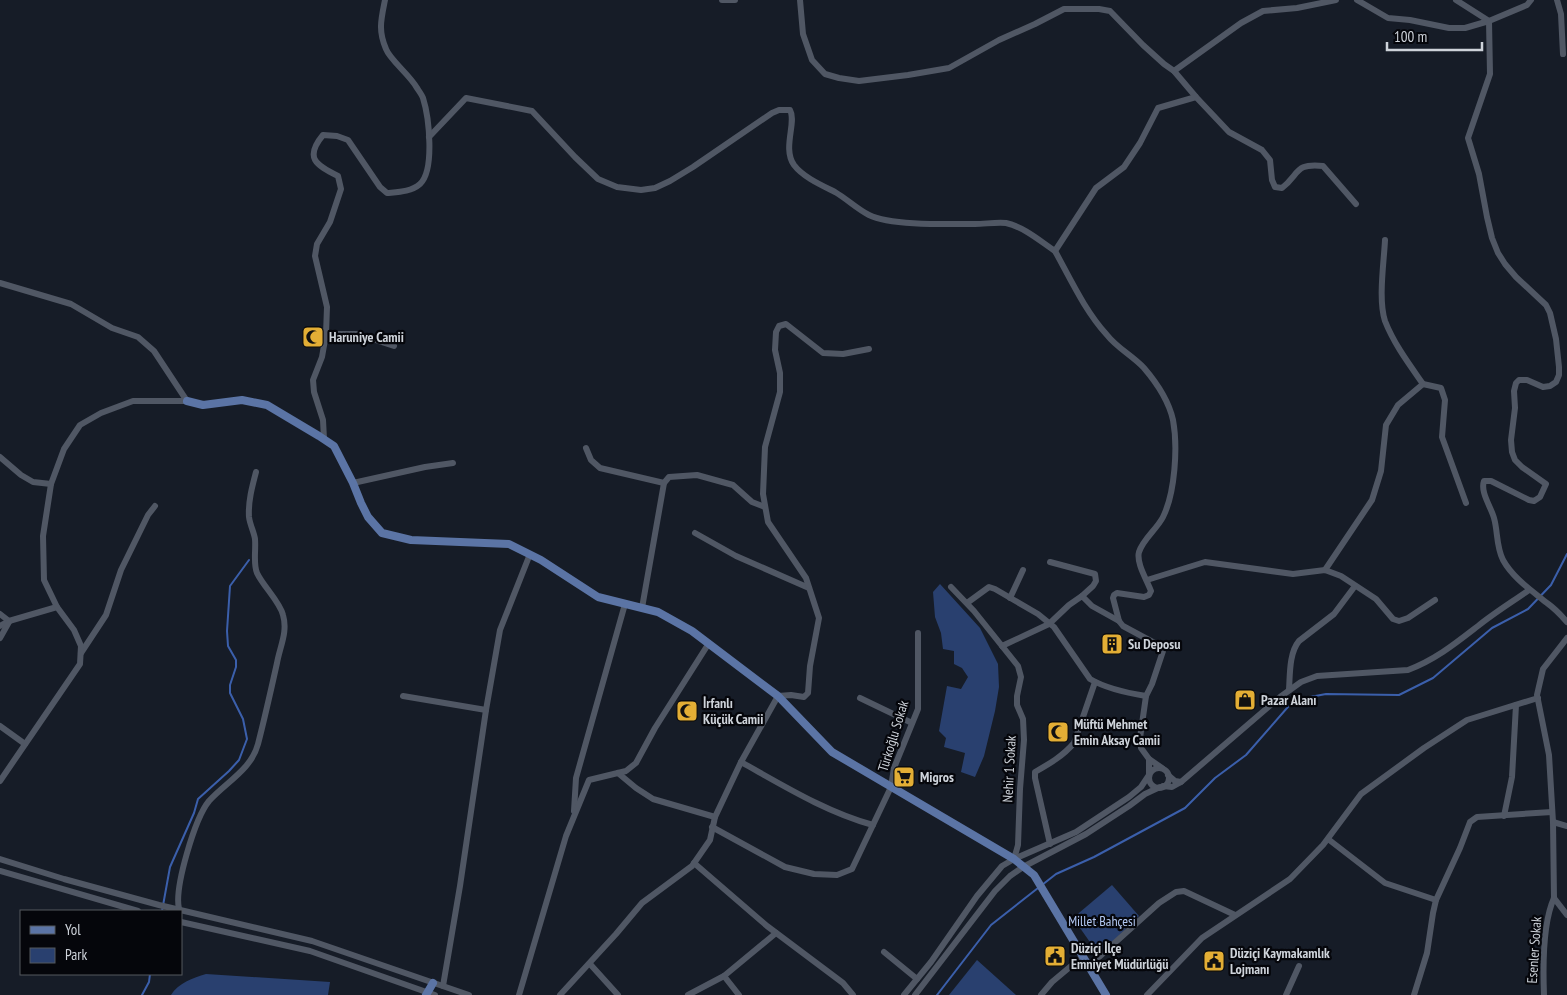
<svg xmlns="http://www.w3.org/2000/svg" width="1567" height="995" font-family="'PT Sans Narrow',sans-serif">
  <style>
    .green { fill: #29406f }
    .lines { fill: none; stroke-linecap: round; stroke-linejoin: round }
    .stream { stroke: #3b5fab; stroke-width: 2 }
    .minor { stroke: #505764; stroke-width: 6 }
    .major { stroke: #5b74a5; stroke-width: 8 }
    .labels { text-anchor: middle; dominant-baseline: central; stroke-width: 4.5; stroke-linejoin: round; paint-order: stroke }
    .poi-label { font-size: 14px; font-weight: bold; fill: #ced3da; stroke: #05060b; text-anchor: start }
    .street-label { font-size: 14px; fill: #ced3da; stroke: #05060b }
    .park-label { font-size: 14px; fill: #b2c8f2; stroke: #05060b }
  </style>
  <rect width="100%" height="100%" fill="#161c27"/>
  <g class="green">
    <path d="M940,584L980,628L998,664L999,687L995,711L984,756L975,777L961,772L965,753L944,747L946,738L939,731L947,686L961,689L968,677L962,668L954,664V651L943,649L941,633L935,617L933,592Z"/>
    <path d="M1112,885L1139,916L1099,955L1073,918Z"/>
    <path d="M977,960L1016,995H949Z"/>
    <path d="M206,974L330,982L328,995H171C178,983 193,978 206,974Z"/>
  </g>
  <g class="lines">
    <g class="stream">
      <path d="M1042,885L1056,874L1094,857L1185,808L1215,778L1246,755L1294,700L1326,694L1399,695L1433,678L1492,628L1528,609L1551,585L1567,554"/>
      <path d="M162,911L170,867L194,813L198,799L229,771L239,760L247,739L243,719L230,693V685L236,667V660L228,646L227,631L230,586L249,560"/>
      <path d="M142,995L149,982L150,974"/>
      <path d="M937,995L991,925L1038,888"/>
    </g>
    <g class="minor">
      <path d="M722,0H735"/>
      <path d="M800,0L803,34L812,60L825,74L839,78L859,81L908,75L949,68L999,40L1035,24L1064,9H1099L1110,11L1143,45L1164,64L1174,71L1196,97L1229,132L1262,150L1270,160L1272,180L1275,187L1282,188C1300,174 1294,163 1323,166L1356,204"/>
      <path d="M1357,0L1388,18L1410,20L1449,28H1465L1489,21L1527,5L1531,0"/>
      <path d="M1456,0L1489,21"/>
      <path d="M1557,0L1561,14L1563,54"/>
      <path d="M1489,21L1490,74L1468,138L1479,174L1487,217L1492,238L1498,253L1505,264L1516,277L1546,305L1550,313L1556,339L1559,367V375L1556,382L1550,386L1543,387L1527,380H1519L1516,383L1514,391L1515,408L1511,440L1512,452L1515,460L1522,467L1546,484L1540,497L1534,501L1529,500L1491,481H1484C1480,492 1491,507 1494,518C1498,532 1496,546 1503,560C1513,578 1531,590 1547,603C1554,608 1561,615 1567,622"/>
      <path d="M1174,71L1241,23L1263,11L1297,8L1336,0"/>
      <path d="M429,137L466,98L532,111L575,157L598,179L617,187L641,190L655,188L670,181L693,167L772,113L779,110H790C797,122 782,148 794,165C803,177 821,185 835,192C847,199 857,209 869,215C891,226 950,224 975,224C985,224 996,222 1006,223C1024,227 1040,241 1055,251L1096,188L1124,167L1140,143L1158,108L1196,97"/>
      <path d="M1385,240C1384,262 1378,300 1385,321C1394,344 1409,364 1423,384L1441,388L1445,400L1442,437L1466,503"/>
      <path d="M1055,251C1071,280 1085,311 1107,335C1117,348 1133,356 1144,368C1156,382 1169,402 1173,420C1178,447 1175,493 1163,517C1157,529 1143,539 1139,552C1136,563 1147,580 1151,591L1149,595L1144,597L1117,593L1114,595L1113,598L1119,621L1123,626L1162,647L1163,651L1152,684L1146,696L1140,738L1141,748L1149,759"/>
      <path d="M0,283L71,304L112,328L138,337L154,351L187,401"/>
      <path d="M326,334H357L394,346"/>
      <path d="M324,439L323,420L314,392L313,380L322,357L326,334L327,307L315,256L317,244L330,222L341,189L338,176C316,165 304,158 323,135L337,136L348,140L380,187L387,193C398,192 411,192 420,184C435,170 429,117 423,98C422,95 419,91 417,88C410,75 390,60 386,49C378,30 381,20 385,0"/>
      <path d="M586,448L591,460L600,468L664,483"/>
      <path d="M0,457L21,475L33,482L51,484"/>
      <path d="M353,483L425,467L453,463"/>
      <path d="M695,533L736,556L809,588"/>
      <path d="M1050,562L1095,574L1096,581L1093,586L1082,596"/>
      <path d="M1325,570L1372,500L1381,471L1386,425L1398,405L1423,384"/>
      <path d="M1147,580L1205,562L1293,574L1325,570L1341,576L1376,599L1393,619L1399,621L1408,618L1435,600"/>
      <path d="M951,587L974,611L1018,666L1021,677L1017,696V705L1023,719L1024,740L1020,789L1018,845L1014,859"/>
      <path d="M1010,598L1023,570"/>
      <path d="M967,603L989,587L995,589L1038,614L1054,627L1090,679C1107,689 1127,693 1146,696"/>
      <path d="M642,608L664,483L669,477L697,475L733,485L752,502L765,507"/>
      <path d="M0,614L9,621"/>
      <path d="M0,626L9,621L57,607"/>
      <path d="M0,638L9,622"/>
      <path d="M1002,646L1049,624L1069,605L1082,596L1092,606L1119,621"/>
      <path d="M81,653L106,615L121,570L148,515L155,506"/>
      <path d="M1289,690C1290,675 1289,653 1299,641L1334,614L1355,586"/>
      <path d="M403,696L486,710"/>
      <path d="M860,698L912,723"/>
      <path d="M0,726L25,744"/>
      <path d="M741,762C784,786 826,812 873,825"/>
      <circle cx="1159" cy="778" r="10"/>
      <path d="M618,773L636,788L653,799L715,817"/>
      <path d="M0,781L80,664L81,646L74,630L57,607L44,580L43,536L51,484L64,449L80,425L101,413L133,401H187"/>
      <path d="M1181,782L1280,697L1301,682L1317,676L1408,670C1435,660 1456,643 1478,626C1494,613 1512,602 1529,590"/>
      <path d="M1163,786L1172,787L1181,782L1175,781L1168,775"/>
      <path d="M574,811L576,778L625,604"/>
      <path d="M1504,816L1512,777L1516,705"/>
      <path d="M1553,822L1567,826"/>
      <path d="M712,827L785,867L814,874L837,875L852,869L891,787L894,768L918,709V633"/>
      <path d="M1328,839L1385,883L1436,900"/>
      <path d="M1050,844L1035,778V772C1049,764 1063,756 1074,743L1095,682"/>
      <path d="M0,859L64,879L159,905L312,941L469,995"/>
      <path d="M694,863L767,926L843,983L853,995"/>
      <path d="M0,871L138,911"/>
      <path d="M1554,898L1567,915"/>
      <path d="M179,909C174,888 195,818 209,801C226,782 251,770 258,744C265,717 271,690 277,663C280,646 288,632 283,615C280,602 263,586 257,573C253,564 256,550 255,539C254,532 250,525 249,517C248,502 252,487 256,472"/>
      <path d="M181,922L310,951L435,995"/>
      <path d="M884,952L917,979"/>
      <path d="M590,964L618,995"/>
      <path d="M1089,966L1159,903L1176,892L1184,891L1235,915"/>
      <path d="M724,976L739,995"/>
      <path d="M443,986L460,886L486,710L500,630L530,554"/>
      <path d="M519,995L566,836L589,780L626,771L636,763L655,728L709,643"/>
      <path d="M560,995L616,934L642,903L692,866L710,840L715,817L741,762L778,696L791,695L804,697L808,693L810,666L819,618L806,578L768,522L763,494L765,447L780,392V373L775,350L776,332L779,326L786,324L823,353L843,354L869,349"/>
      <path d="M688,995L724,976L776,933"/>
      <path d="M904,995L931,962L977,896L1002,866L1014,859L1076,832L1129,797L1141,787L1149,775V759L1162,768"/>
      <path d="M915,995L995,891L1010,876L1023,867L1086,834L1129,806L1145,794L1160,787"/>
      <path d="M1041,995L1052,982L1083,956"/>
      <path d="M1147,995L1202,938L1290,879L1323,845L1361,794L1424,748L1467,720L1538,698"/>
      <path d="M1286,995L1299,966"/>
      <path d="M1414,995L1427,953L1433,913L1436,900L1460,848L1470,822L1477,817L1552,812"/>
      <path d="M1544,995C1543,969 1543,922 1554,898L1553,822L1549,755L1537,695L1543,669L1567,638"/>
    </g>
    <g class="major">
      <path d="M187,401L203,405L242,400L267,405L319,436L334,446L353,483L361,503L368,517L382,533L411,540L509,544L541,560L598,597L658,612L692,631L778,696L832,752L1014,859L1034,875L1106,995"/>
      <path d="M426,995L433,983"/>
    </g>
  </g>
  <defs>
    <g id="mosque-square" transform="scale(1.125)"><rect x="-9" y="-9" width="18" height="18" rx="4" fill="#e3ae35" stroke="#05060b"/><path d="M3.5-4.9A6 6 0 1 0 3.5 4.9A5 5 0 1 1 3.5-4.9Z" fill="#111"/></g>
    <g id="building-square" transform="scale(1.125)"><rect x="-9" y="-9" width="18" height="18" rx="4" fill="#e3ae35" stroke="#05060b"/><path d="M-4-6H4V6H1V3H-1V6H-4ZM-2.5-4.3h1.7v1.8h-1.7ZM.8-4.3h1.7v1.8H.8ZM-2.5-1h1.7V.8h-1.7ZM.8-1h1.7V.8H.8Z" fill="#111"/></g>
    <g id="shop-square" transform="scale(1.125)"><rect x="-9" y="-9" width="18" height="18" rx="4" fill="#e3ae35" stroke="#05060b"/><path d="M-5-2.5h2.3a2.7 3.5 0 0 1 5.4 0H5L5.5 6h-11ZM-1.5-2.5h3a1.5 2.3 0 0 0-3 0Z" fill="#111"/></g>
    <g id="supermarket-square" transform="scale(1.125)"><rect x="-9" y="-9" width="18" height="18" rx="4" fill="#e3ae35" stroke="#05060b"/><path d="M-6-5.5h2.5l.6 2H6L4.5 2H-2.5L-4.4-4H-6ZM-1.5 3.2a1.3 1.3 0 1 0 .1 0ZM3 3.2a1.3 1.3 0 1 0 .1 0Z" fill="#111"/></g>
    <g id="civic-square" transform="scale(1.125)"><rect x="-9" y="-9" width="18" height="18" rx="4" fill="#e3ae35" stroke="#05060b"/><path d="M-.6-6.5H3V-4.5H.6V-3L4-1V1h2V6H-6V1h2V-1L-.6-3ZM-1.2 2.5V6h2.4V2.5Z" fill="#111"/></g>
  </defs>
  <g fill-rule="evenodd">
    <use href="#mosque-square" x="313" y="337"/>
    <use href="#building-square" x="1112" y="644"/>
    <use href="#shop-square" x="1245" y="700"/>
    <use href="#mosque-square" x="687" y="711"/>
    <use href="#mosque-square" x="1058" y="732"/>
    <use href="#supermarket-square" x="904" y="777"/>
    <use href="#civic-square" x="1055" y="956"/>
    <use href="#civic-square" x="1214" y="961"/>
  </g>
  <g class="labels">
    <g class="poi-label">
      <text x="329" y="337">Haruniye Camii</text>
      <text x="1128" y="644">Su Deposu</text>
      <text x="1261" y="700">Pazar Alanı</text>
      <text x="703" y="703">İrfanlı<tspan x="703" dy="16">Küçük Camii</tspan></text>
      <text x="1074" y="724">Müftü Mehmet<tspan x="1074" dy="16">Emin Aksay Camii</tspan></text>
      <text x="920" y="777">Migros</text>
      <text x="1071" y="948">Düziçi İlçe<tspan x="1071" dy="16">Emniyet Müdürlüğü</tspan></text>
      <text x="1230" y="953">Düziçi Kaymakamlık<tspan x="1230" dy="16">Lojmanı</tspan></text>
    </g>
    <g class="street-label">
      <text transform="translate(893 736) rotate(-73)">Türkoğlu Sokak</text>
      <text transform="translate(1009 769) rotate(-87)">Nehir 1 Sokak</text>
      <text transform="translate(1534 950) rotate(-86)">Esenler Sokak</text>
    </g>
    <g class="park-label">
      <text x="1102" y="921">Millet Bahçesi</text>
    </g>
  </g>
  <rect x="20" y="910" width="162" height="65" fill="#05060b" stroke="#55585e"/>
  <rect x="30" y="926" width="25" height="8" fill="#5b74a5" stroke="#55585e"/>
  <text x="65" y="935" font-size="15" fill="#ced3da">Yol</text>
  <rect x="30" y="948" width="25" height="15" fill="#29406f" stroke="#55585e"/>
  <text x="65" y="960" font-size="15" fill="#ced3da">Park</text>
  <path d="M1387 42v8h95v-8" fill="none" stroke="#ced3da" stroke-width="2.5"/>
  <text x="1394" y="42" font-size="15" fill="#ced3da" stroke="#05060b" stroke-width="4" paint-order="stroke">100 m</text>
</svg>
